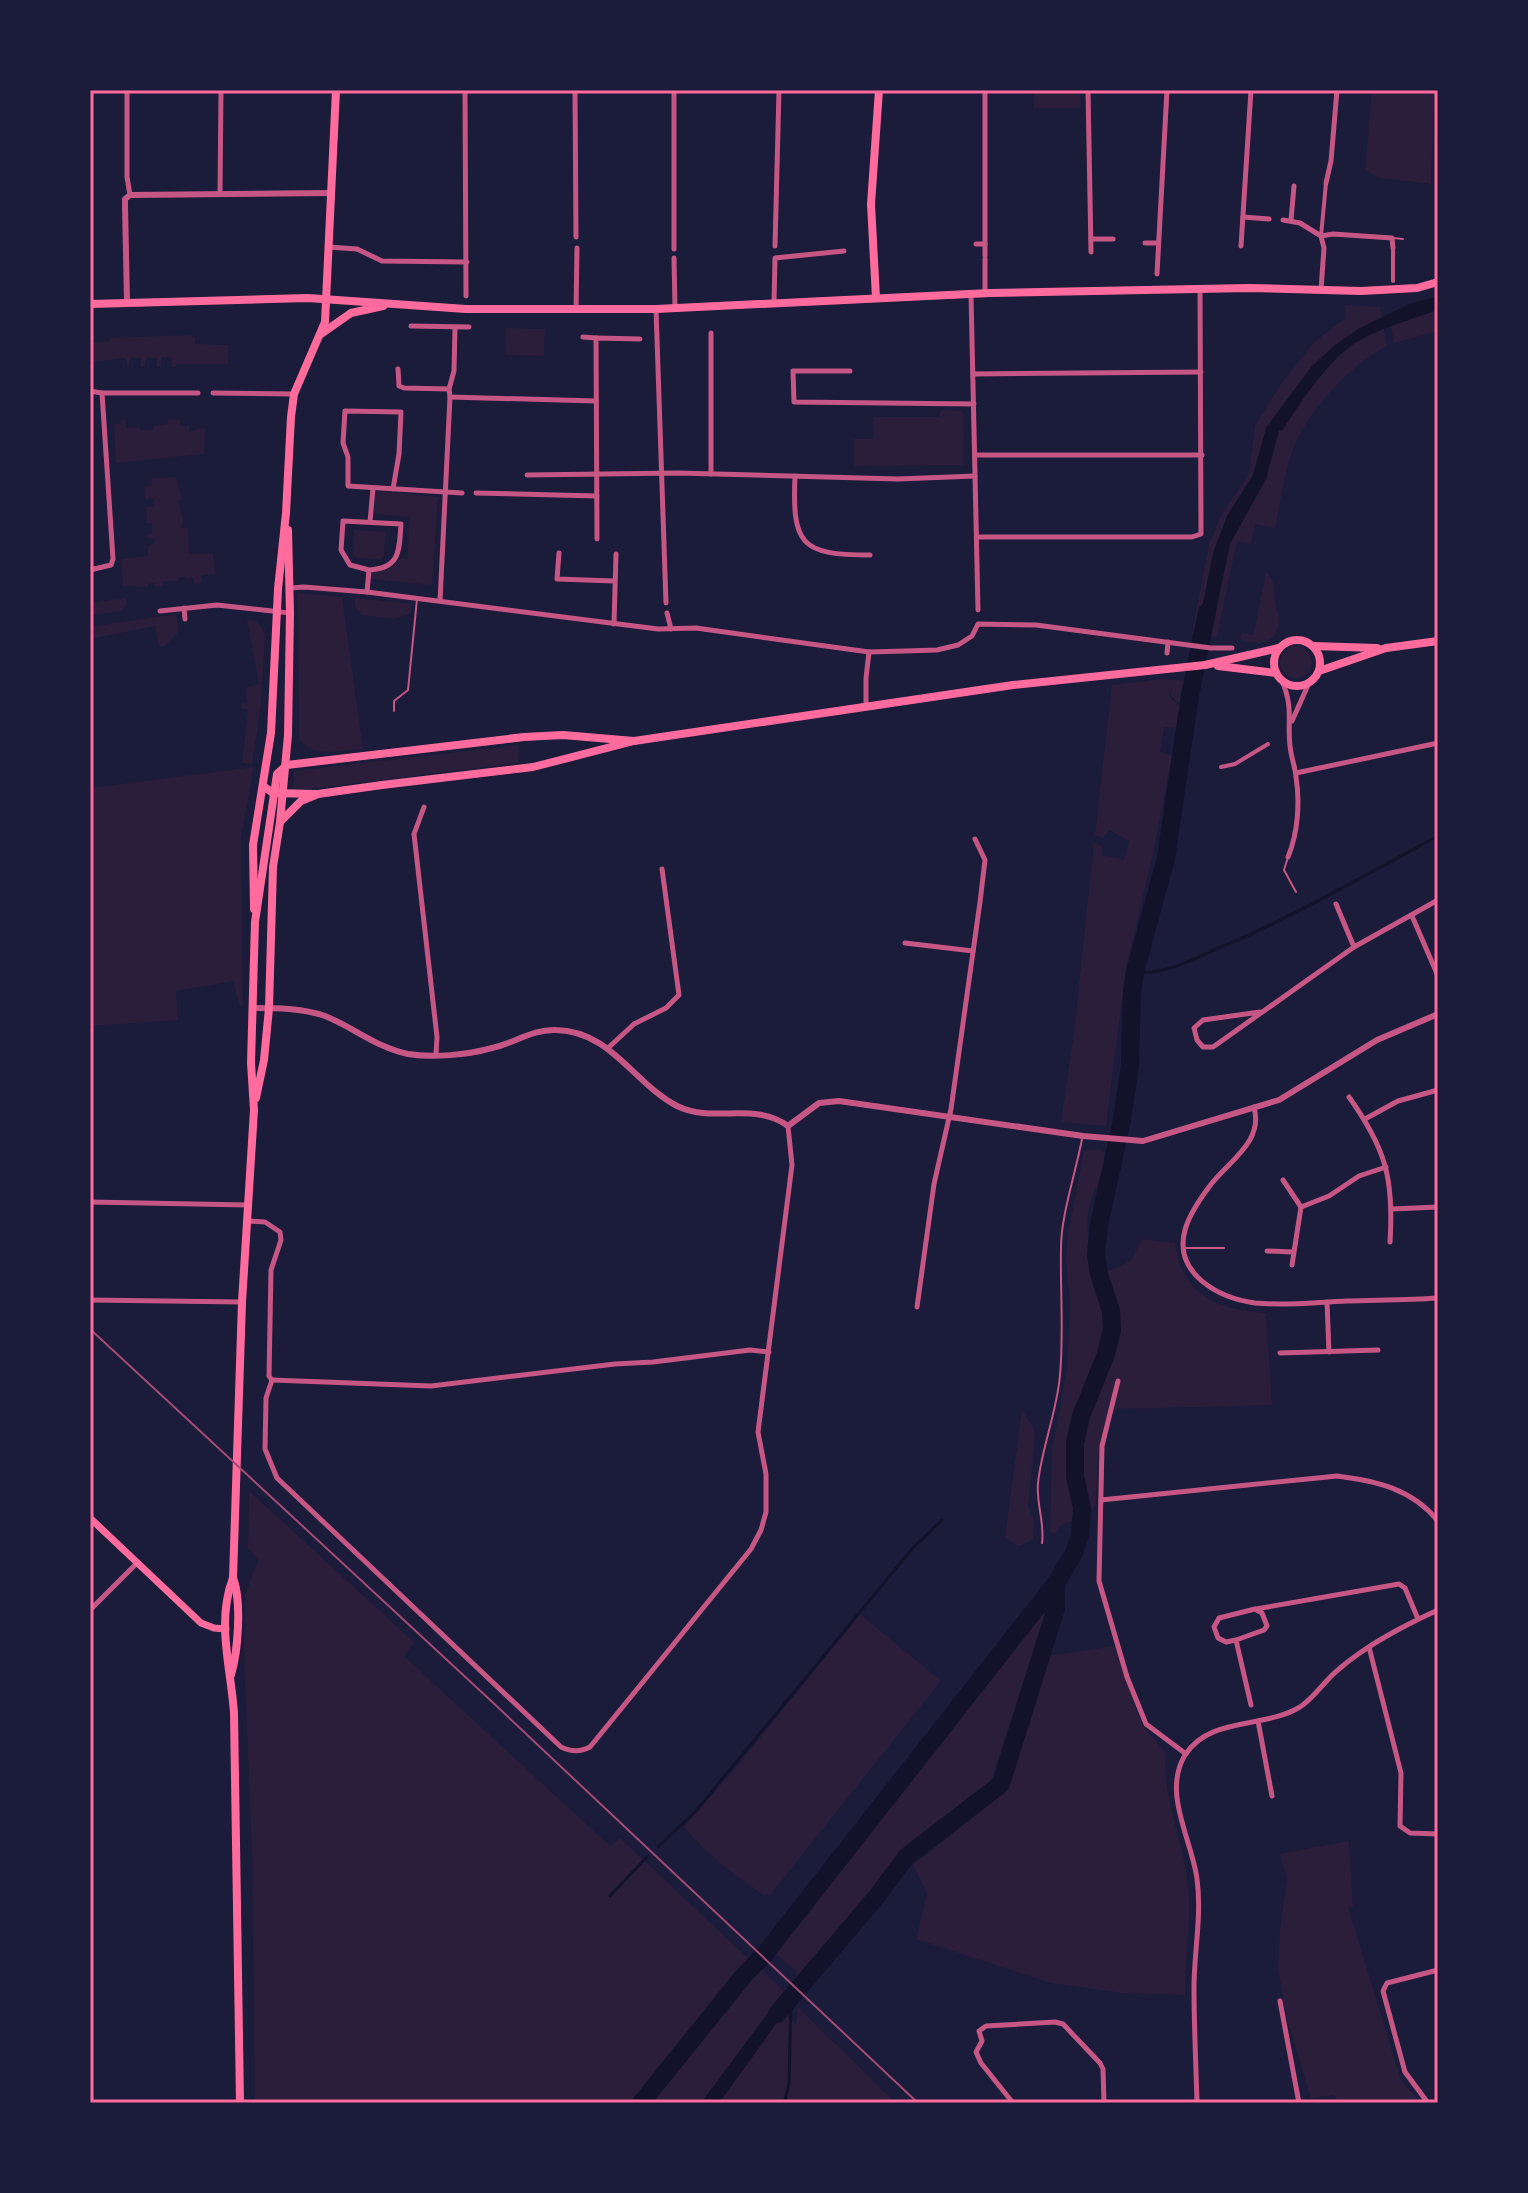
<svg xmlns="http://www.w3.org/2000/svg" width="1528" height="2193" font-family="'Public Sans',sans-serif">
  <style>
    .green { fill: #2a1e3b }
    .water { fill: #12122b }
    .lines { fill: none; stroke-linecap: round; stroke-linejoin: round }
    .stream { stroke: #12122b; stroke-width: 3 }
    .river { stroke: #12122b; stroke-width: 18 }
    .service { stroke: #c65784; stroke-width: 2 }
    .pedestrian { stroke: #c65784; stroke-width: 4 }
    .minor { stroke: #c65784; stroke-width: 5 }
    .tertiary { stroke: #c65784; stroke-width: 6 }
    .secondary { stroke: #ff6b9d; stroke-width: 7 }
    .primary { stroke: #ff6b9d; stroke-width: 8 }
    .trunk { stroke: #ff6b9d; stroke-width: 8 }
    .tram { stroke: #a44b75; stroke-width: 2 }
    .neatline { fill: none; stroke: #ff6b9d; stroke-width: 3 }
  </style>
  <rect width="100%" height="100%" fill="#1b1b3a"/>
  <g class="green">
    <path d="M1034,90H1080L1081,108H1034Z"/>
    <path d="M1372,90H1434L1431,184L1381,178L1365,170Z"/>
    <path d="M1346,305L1380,307L1387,346C1349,366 1305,413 1291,455C1283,479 1280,504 1275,528L1255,524L1251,544L1237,541L1217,637L1192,634L1209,544L1222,514L1249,474L1255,425L1281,384L1314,342L1346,318Z"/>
    <path d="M1438,310V331L1394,343L1391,326Z"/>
    <path d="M506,328L545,329L544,356L505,355Z"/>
    <path d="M188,335L195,337V344L228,345V364H177L176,367H172V358L161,357V367H157V358H146L145,367H141V358H130L129,367H127L126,358L92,362L90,343L109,341L110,338Z"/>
    <path d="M943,410L961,411L964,414L963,465L854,466V439H873L874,417H939L940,412Z"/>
    <path d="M126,419V428L140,427V430H153L154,426L168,424V419L180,420V426H189V431L205,428L204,454L116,463L114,424H121V420Z"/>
    <path d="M176,477L182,498L178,501L183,519L181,528H188L189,554H213L215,574L202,575V583L194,584V578L185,579V577L178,578V581H163V586H155L154,583L148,584V587L123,586L121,559L148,556V546L155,542V538H148L147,535L152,534V523H147L146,507L154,506V498L145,499L144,486L152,485V478Z"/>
    <path d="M378,491L438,497L432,585L371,579V573C385,571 392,568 401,558L407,559L410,517L375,514V494Z"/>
    <path d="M354,530L386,532L384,556L381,559L356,558L353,554Z"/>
    <path d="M1266,572C1276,581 1274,589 1275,602C1276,608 1279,615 1279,621C1278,644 1257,647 1240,639L1241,633L1253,635Z"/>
    <path d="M298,593L342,597L363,749C341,750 312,759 299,739Z"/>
    <path d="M126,598L127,604L122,611L90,615V604L93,603Z"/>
    <path d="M355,598L412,604L410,614L394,619L362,615L355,606Z"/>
    <path d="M176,614L179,631L165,646L159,647L155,626L90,639V627Z"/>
    <path d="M247,619C257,620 262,625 265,635L261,704L252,764L242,763L248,709H242L241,704L247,702L245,688L259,684Z"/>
    <circle cx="1296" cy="662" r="16"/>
    <path d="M1162,679L1189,681L1183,706L1171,696L1172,686L1169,696L1181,708L1178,728L1164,727L1160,752L1172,756L1152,859L1126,968L1106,1126L1061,1122L1074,1032L1094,842L1102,847V855L1124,860L1129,841L1109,830L1103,838L1095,835L1112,685Z"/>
    <path d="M518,745L519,763L293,791L294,771Z"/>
    <path d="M254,767L241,837L243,1006H240L233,981L176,991L178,1020L90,1026V788Z"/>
    <path d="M1100,1149L1104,1153C1107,1172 1090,1194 1088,1215C1086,1230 1090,1247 1091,1261L1108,1271L1131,1261L1142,1239L1175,1243C1183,1297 1217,1309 1266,1313L1272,1405L1118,1409L1107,1413L1098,1458L1096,1505L1086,1517L1064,1523L1054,1534L1050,1532L1052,1449L1067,1369L1070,1302L1066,1259L1068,1233L1084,1151Z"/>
    <path d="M1022,1409L1034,1429L1035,1438L1028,1506L1034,1520L1033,1540L1019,1546L1005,1538Z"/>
    <path d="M249,1491L414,1642L404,1656L610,1846L620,1838L750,1960L741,1971L748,1979L760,1968L784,1991L774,2004L796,2025L798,2007L896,2103H255L252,1853L244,1657L245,1595L258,1560L248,1548Z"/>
    <path d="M1048,1608L989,1786L908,1850L795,1978L797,1972L776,1954L772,1956L945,1734Z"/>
    <path d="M860,1614L941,1681L771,1894L764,1895C733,1874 707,1855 684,1827L743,1759Z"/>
    <path d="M1115,1646L1142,1725L1166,1753C1162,1795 1181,1834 1187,1876C1193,1915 1185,1955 1185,1995L1123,1993L1051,1983L916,1939L927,1894L913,1865L999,1797L1016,1762L1026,1728H1031L1029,1720L1047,1656Z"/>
    <path d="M1349,1841L1353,1906L1348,1907L1401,2080L1421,2103H1339L1334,2095L1311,2098L1287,2019L1278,1969L1280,1931L1287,1879L1280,1854Z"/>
  </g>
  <g class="water">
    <path d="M1438,296V310C1411,319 1382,327 1357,342C1330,358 1300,402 1283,430L1279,431L1266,479L1230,544L1214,621L1208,635L1197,634L1213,553L1227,516L1253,475L1266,428L1312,366L1334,346L1358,329L1382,317L1410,304Z"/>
    <path d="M784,1991L794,1997C770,2034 744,2068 719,2103H701Z"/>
  </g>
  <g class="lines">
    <g class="stream">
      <path d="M1135,972C1163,975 1187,962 1212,951C1290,919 1363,876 1438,836"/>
      <path d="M658,1847L695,1812L912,1549L942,1520"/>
      <path d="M610,1896L647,1857"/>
      <path d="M784,2103L789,2084L791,1999"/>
    </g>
    <g class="river">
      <path d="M777,2014L877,1896L906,1857L1001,1784L1056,1608V1583"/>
      <path d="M641,2103L745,1974L764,1955L1056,1583L1074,1553L1080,1535L1082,1508L1075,1476V1443L1081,1416L1106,1354L1112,1330L1111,1311L1099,1274L1096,1254L1099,1225L1122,1120L1130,1065L1132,991L1135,972L1166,858L1190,695L1207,612"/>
    </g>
    <g class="service">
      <path d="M1393,238L1403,239"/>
      <path d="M394,711V701L408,690L417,599"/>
      <path d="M1288,857L1284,870L1296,892"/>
      <path d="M1186,1248H1224"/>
      <path d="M1042,1543C1045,1523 1036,1504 1038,1483C1042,1446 1057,1412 1060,1375C1064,1332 1060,1290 1061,1247C1061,1216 1076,1171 1082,1139"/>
    </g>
    <g class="pedestrian">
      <path d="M1321,236L1326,183"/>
      <path d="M1393,248V281"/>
      <path d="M1221,767L1235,764L1268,744"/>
    </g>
    <g class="minor">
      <path d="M127,90V177L130,195"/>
      <path d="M465,90L466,296"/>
      <path d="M575,90L576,237"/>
      <path d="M674,90V249"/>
      <path d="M1088,90L1091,252"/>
      <path d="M1326,183L1331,161L1337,90"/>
      <path d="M220,193L221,90"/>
      <path d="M1243,217L1269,219"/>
      <path d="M1283,220L1300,223L1321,236L1324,248L1321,290"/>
      <path d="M1291,220L1294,186"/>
      <path d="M1321,236L1333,234L1392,238L1393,248"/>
      <path d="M1091,239H1113"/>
      <path d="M1145,243H1157"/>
      <path d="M976,244H985"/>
      <path d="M775,246L779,90"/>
      <path d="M1241,246L1251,90"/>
      <path d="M328,247L357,249L382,261L467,262"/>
      <path d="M985,256V90"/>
      <path d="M674,258L675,309"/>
      <path d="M985,259V293"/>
      <path d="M1157,274L1167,90"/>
      <path d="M971,295L978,610"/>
      <path d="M774,303L775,258L844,251"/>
      <path d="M656,309L666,603"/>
      <path d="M576,310L577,248"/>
      <path d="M411,326L469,327"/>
      <path d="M711,333V474"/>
      <path d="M583,337L596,338"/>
      <path d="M398,369L399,386L404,388L449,389"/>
      <path d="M850,371H793L794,402L974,404"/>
      <path d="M973,374L1201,372"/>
      <path d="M90,391L102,393H198"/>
      <path d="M213,393L293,394"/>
      <path d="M450,397L596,401"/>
      <path d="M975,455H1202"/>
      <path d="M527,475L678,473L898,479L975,476"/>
      <path d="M795,476C792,545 801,555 870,555"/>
      <path d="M393,489L399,454L401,412L345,411L343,443L348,457V486L462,493"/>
      <path d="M476,493L597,496"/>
      <path d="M370,522L373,488"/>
      <path d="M977,537H1192L1201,534L1200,289"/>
      <path d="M597,539L596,338L640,339"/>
      <path d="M559,553L557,579L614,581"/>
      <path d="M90,570L111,565L113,559L102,393"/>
      <path d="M290,588L304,587L367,592L658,629L696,628L869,652L905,651L937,650L958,645L972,636L978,624L1036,625L1211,648H1232"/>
      <path d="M367,592L369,570L350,565L341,550L343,521L401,524C399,550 401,568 369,570"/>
      <path d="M440,601L450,397L449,389L454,371L455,328"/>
      <path d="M184,608L185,619"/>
      <path d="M160,611L217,605L290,613"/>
      <path d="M667,613L671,629"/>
      <path d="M614,624L616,554"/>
      <path d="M1167,653L1168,642"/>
      <path d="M1281,679C1294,707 1287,719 1290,746C1291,757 1295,766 1296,777C1300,802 1298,833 1288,857"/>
      <path d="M866,705V678L869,652"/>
      <path d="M1292,721L1309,683"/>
      <path d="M1296,773L1438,743"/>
      <path d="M424,807L414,834L437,1037L436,1054"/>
      <path d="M1336,904L1354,947"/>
      <path d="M1412,916L1438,976"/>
      <path d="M905,943L973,951"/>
      <path d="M1260,1012L1203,1020L1194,1028L1197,1040L1203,1047H1213L1354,947L1438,900"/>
      <path d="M608,1048L634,1024L666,1008L679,995L662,869"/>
      <path d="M1349,1097C1386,1149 1394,1179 1390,1242"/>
      <path d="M1254,1107C1264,1143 1227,1162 1209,1187C1200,1199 1189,1215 1185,1230C1173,1274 1219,1298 1255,1303C1285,1306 1317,1302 1347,1301C1377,1300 1408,1300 1438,1298"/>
      <path d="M1365,1119L1398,1101L1438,1090"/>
      <path d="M1283,1180L1301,1207L1292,1265"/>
      <path d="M90,1202L248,1205"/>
      <path d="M1301,1207L1329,1196L1359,1176L1386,1167"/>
      <path d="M1392,1209L1438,1207"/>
      <path d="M248,1221L265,1222L280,1232L281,1240L271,1270L269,1376L272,1380"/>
      <path d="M1267,1251L1292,1252"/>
      <path d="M90,1300L241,1302"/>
      <path d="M1327,1302L1329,1352"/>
      <path d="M917,1307L934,1184L951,1109L980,902L985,860L975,839"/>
      <path d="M1280,1353L1378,1350"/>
      <path d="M272,1380L266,1398L265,1449L277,1478L561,1747C572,1752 580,1752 590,1747L751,1549L761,1530L766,1512V1474L758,1432L792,1165L788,1126"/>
      <path d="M272,1380L431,1386L615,1364L653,1362L750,1350L769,1352"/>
      <path d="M1118,1381L1102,1446L1099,1581L1127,1677L1146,1724L1186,1754"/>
      <path d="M1101,1500L1337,1476C1377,1481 1412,1489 1438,1521"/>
      <path d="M1256,1609L1399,1584L1405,1588L1418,1619"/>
      <path d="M90,1610L137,1563"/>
      <path d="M1236,1640L1264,1630L1267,1626L1262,1613L1255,1609L1219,1618L1214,1627L1218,1638L1226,1642L1236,1640L1251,1705"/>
      <path d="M1369,1647L1401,1773L1400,1826L1410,1833L1438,1834"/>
      <path d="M1258,1721L1272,1796"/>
      <path d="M1280,2001L1299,2103"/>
      <path d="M90,2089L91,2103"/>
      <path d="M1013,2103L981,2063L976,2052L982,2041L979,2031L986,2026L1055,2022L1063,2024L1100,2063L1103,2069L1104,2103"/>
      <path d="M1197,2103C1196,2065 1194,2026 1194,1988C1194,1951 1202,1915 1197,1879C1192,1840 1162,1793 1185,1755C1210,1716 1264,1729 1300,1707C1315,1697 1325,1680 1339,1669C1368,1644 1403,1626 1438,1610"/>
      <path d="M1428,2103L1405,2072L1383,1991L1387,1983L1438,1970"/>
    </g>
    <g class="tertiary">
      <path d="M127,301L125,205V199L130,195L331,193"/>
      <path d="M252,1008C276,1008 302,1008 325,1016C353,1027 377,1048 408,1054C433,1058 467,1055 492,1048C515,1043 532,1029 556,1030C611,1031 633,1083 677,1106C713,1124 754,1101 788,1126L819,1103L839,1101L1083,1136L1143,1141L1279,1100L1377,1040L1438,1014"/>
    </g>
    <path class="secondary" d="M90,1518L201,1623L214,1628L226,1629"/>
    <g class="primary">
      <path d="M876,298L871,204L879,90"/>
      <path d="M90,304L308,298L466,309H656L990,293L1249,288L1361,291L1417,288L1438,282"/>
      <path d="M321,334L351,313L383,306"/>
      <path d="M263,786L273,793L316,794"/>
      <path d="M280,822L288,735L290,613L288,530"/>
      <path d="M254,909L253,845L271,733L278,589L286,513L291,417L294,394L325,322L336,90"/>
    </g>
    <g class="trunk">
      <circle cx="1297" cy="663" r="23"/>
      <path d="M1313,646L1377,648"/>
      <path d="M1218,666L1276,673"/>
      <path d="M1319,671L1386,648L1438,641"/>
      <path d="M256,1098L264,1060L269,1008L273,867L280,822L301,801L318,794L382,785L533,767L634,741L1013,685L1205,665L1279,648"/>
      <path d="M231,1675C238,1651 242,1602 233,1578"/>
      <path d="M240,2103L234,1713C231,1668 216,1622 233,1578L242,1302L254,1110L251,1063L255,922L277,774L287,765L524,737L563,735L634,741"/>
    </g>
    <path class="tram" d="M90,1329L488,1698L918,2103"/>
  </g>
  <rect width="1528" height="2193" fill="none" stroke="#1b1b3a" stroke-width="184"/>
  <rect x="92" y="92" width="1344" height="2009" class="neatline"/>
</svg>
